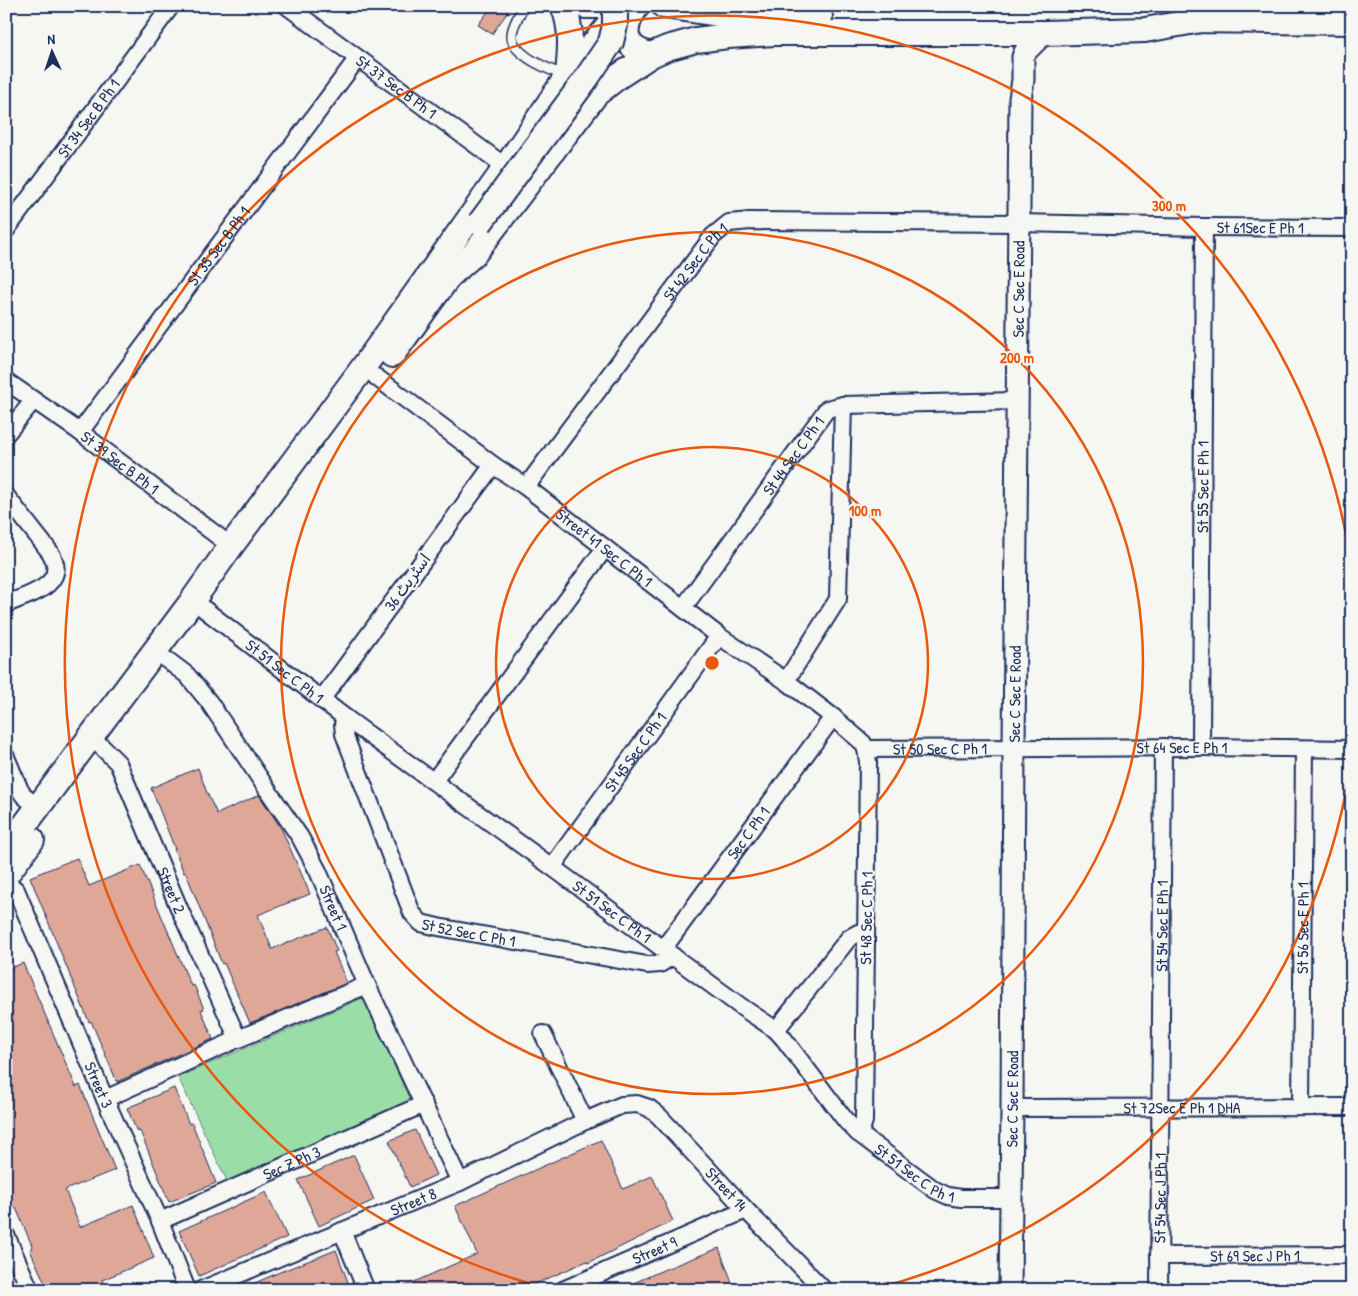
<svg xmlns="http://www.w3.org/2000/svg" width="1358" height="1296" font-family="'Patrick Hand','Playpen Sans Arabic',sans-serif">
  <style>
    .green { fill: #9bdda7; stroke: #5b8682 }
    .building { fill: #dfa798; stroke: #1b2f5e }
    .lines { fill: none; stroke-linecap: round; stroke-linejoin: round }
    .service-casing { stroke: #1b2f5e; stroke-width: 12 }
    .minor-casing { stroke: #1b2f5e; stroke-width: 20 }
    .tertiary-casing { stroke: #1b2f5e; stroke-width: 25 }
    .secondary-casing { stroke: #1b2f5e; stroke-width: 28 }
    .service { stroke: #f6f6f2; stroke-width: 9 }
    .minor { stroke: #f6f6f2; stroke-width: 16 }
    .tertiary { stroke: #f6f6f2; stroke-width: 21 }
    .secondary { stroke: #f6f6f2; stroke-width: 24 }
    .secondary-bridge-casing { stroke: #1b2f5e; stroke-width: 28; stroke-linecap: butt }
    .secondary-bridge { stroke: #f6f6f2; stroke-width: 24 }
    .ring { fill: none; stroke: #e8590c; stroke-width: 2.5 }
    .labels { text-anchor: middle; dominant-baseline: central; stroke-width: 4.5; stroke-linejoin: round; paint-order: stroke }
    .street-label { font-size: 16px; fill: #1b2f5e; stroke: #f6f6f2 }
    .centre { fill: #e8590c; stroke: #f6f6f2; stroke-width: 2.5 }
    .ring-label { font-size: 15px; text-anchor: middle; font-weight: bold; fill: #e8590c; stroke: #f6f6f2; stroke-width: 4.5; stroke-linejoin: round; paint-order: stroke }
  </style>
  <rect width="100%" height="100%" fill="#f6f6f2"/>
  <filter id="ink" filterUnits="userSpaceOnUse"><feTurbulence type="fractalNoise" baseFrequency=".02" numOctaves="2"/><feDisplacementMap in="SourceGraphic" scale="10" xChannelSelector="R" yChannelSelector="G"/><feConvolveMatrix kernelMatrix="1 2 1 2 8 2 1 2 1" color-interpolation-filters="sRGB"/></filter>
  <g filter="url(#ink)">
    <path class="green" d="M363,998L412,1104L229,1185L178,1077Z"/>
    <g class="building">
      <path d="M492,6H512L492,34L478,25Z"/>
      <path d="M198,768L207,793L217,814L259,795L281,828L301,873L310,894L258,915L272,949L327,927L337,951L334,952L347,983L250,1023L224,963L222,964L186,873H184L174,849H175L151,788Z"/>
      <path d="M77,858L89,886L140,865L191,986L194,985L204,1009L201,1010L213,1039L117,1082L91,1021L89,1022L30,877Z"/>
      <path d="M23,963L76,1087L80,1085L115,1170L65,1190L80,1227L133,1205L154,1258L102,1280L106,1290H48L30,1250L33,1248L16,1208L14,1209L6,1189V970Z"/>
      <path d="M174,1088L189,1124L192,1123L216,1183L169,1202L140,1131L137,1132L127,1108Z"/>
      <path d="M415,1130L436,1175L410,1187L389,1141Z"/>
      <path d="M601,1140L623,1189L652,1176L673,1221L588,1263L587,1261L522,1290H396L477,1254L455,1206Z"/>
      <path d="M354,1155L374,1200L319,1226L298,1180Z"/>
      <path d="M266,1192L287,1237L199,1276L179,1231Z"/>
      <path d="M719,1248L735,1290H618L663,1270Z"/>
      <path d="M336,1250L351,1290H239L280,1272Z"/>
    </g>
    <g class="lines">
      <g class="service-casing">
        <path id="service" d="M524,6C509,33 504,43 533,61C544,67 554,72 565,75"/>
      </g>
      <g class="minor-casing">
        <g id="minor">
          <path id="s1" d="M287,6L506,167"/>
          <path id="s2" d="M6,230L171,6"/>
          <path id="s3" d="M376,377L493,465L526,487L719,636L786,681L833,717L863,743L866,749L868,762L864,1121L862,1127L858,1133"/>
          <path id="s4" d="M6,381L80,432L231,546"/>
          <path id="s5" d="M80,432L357,59"/>
          <path d="M6,434L33,401"/>
          <path id="s6" d="M526,487L713,236L729,223L750,221L1019,223L1204,227L1352,228"/>
          <path d="M6,496L50,552C70,585 30,594 6,604"/>
          <path id="s7" d="M683,608L827,409L843,405L1016,401"/>
          <path id="s8" d="M204,609L347,719L552,867L743,1008L776,1030L784,1039L846,1121L858,1133L935,1190L948,1196L961,1198H1010"/>
          <path id="s9" d="M167,660L187,675L209,702L269,792L300,837L318,871L367,985L460,1182"/>
          <path d="M786,681L838,599L843,405"/>
          <path d="M321,700L493,465"/>
          <path id="s10" d="M347,719L343,724L344,734L412,913L421,923L438,927L647,965L660,964L673,956"/>
          <path id="s11" d="M101,746L118,763L179,908L238,1039"/>
          <path id="s12" d="M1201,747L1204,227"/>
          <path id="s13" d="M866,749L1201,747L1352,749"/>
          <path d="M6,757L20,790L24,796L38,808"/>
          <path d="M434,781L605,548"/>
          <path id="s14" d="M552,867L719,636"/>
          <path id="s15" d="M6,883L16,890L105,1099L160,1221L187,1290"/>
          <path id="s16" d="M663,949L833,717"/>
          <path d="M776,1030L849,938L858,933H866"/>
          <path d="M543,1034L585,1121"/>
          <path d="M105,1099L238,1039L367,985"/>
          <path id="s17" d="M1301,1107L1304,749"/>
          <path id="s18" d="M1012,1108L1352,1107"/>
          <path id="s19" d="M160,1221L424,1104"/>
          <path d="M342,1231L366,1290"/>
          <path d="M6,1235L30,1290"/>
          <path id="s20" d="M1159,1256L1352,1255"/>
          <path id="s21" d="M201,1290L460,1182L585,1121L622,1105L637,1104L649,1108L659,1116L746,1210L824,1290"/>
          <path id="s22" d="M563,1290L746,1210"/>
          <path id="s23" d="M1159,1290L1163,747"/>
        </g>
      </g>
      <g class="tertiary-casing">
        <g id="tertiary">
          <path id="s24" d="M1010,1290L1012,1108L1014,747L1020,99L1023,80V57L1025,52L1044,33"/>
        </g>
      </g>
      <g class="secondary-casing">
        <g id="secondary">
          <path d="M563,6C573,28 570,52 568,75"/>
          <path d="M585,6H599"/>
          <path d="M637,6C621,29 622,48 651,55"/>
          <path d="M664,6L718,14L820,17"/>
          <path d="M1186,20L1352,22"/>
          <path d="M449,276L474,254L596,94L619,76L651,55L667,48L696,40L728,36L774,33H1044L1145,30L1201,20"/>
          <path d="M392,355L449,276L457,262"/>
          <path d="M6,850L190,604L231,546L365,365L506,167L568,75L621,11"/>
          <path d="M6,875L32,840"/>
        </g>
      </g>
      <use href="#service" class="service"/>
      <use href="#minor" class="minor"/>
      <use href="#tertiary" class="tertiary"/>
      <use href="#secondary" class="secondary"/>
      <g class="secondary-bridge-casing">
        <path id="secondary-bridge" d="M480,223L586,79L611,42L615,25V6"/>
      </g>
      <use href="#secondary-bridge" class="secondary-bridge"/>
    </g>
  </g>
  <g class="ring">
    <circle cx="712" cy="663" r="216"/>
    <circle cx="712" cy="663" r="431"/>
    <path d="M1351 764A647 647 0 0 1 874 1289M550 1289A647 647 0 1 1 1351 562"/>
  </g>
  <g class="labels">
    <g class="street-label">
      <text stroke="none"><textPath href="#s1" startOffset="136">St 37 Sec B Ph 1</textPath></text>
      <text stroke="none"><textPath href="#s2" startOffset="139">St 34 Sec B Ph 1</textPath></text>
      <text stroke="none"><textPath href="#s6" startOffset="865">St 61Sec E Ph 1</textPath></text>
      <text stroke="none"><textPath href="#s5" startOffset="232">St 35 Sec B Ph 1</textPath></text>
      <text stroke="none"><textPath href="#s6" startOffset="282">St 42 Sec C Ph 1</textPath></text>
      <text stroke="none"><textPath href="#s24" startOffset="1001">Sec C Sec E Road</textPath></text>
      <text stroke="none"><textPath href="#s7" startOffset="188">St 44 Sec C Ph 1</textPath></text>
      <text stroke="none"><textPath href="#s4" startOffset="140">St 39 Sec B Ph 1</textPath></text>
      <text stroke="none"><textPath href="#s12" startOffset="260">St 55 Sec E Ph 1</textPath></text>
      <text stroke="none"><textPath href="#s3" startOffset="285">Street 41 Sec C Ph 1</textPath></text>
      <text transform="translate(407 582) rotate(-54)">اسٹریٹ 36</text>
      <text stroke="none"><textPath href="#s8" startOffset="102">St 51 Sec C Ph 1</textPath></text>
      <text stroke="none"><textPath href="#s24" startOffset="596">Sec C Sec E Road</textPath></text>
      <text stroke="none"><textPath href="#s13" startOffset="316">St 64 Sec E Ph 1</textPath></text>
      <text stroke="none"><textPath href="#s13" startOffset="74">St 50 Sec C Ph 1</textPath></text>
      <text stroke="none"><textPath href="#s14" startOffset="142">St 45 Sec C Ph 1</textPath></text>
      <text stroke="none"><textPath href="#s16" startOffset="144">Sec C Ph 1</textPath></text>
      <text stroke="none"><textPath href="#s11" startOffset="162">Street 2</textPath></text>
      <text stroke="none"><textPath href="#s9" startOffset="301">Street 1</textPath></text>
      <text stroke="none"><textPath href="#s8" startOffset="508">St 51 Sec C Ph 1</textPath></text>
      <text transform="translate(866 918) rotate(-89)">St 48 Sec C Ph 1</text>
      <text stroke="none"><textPath href="#s23" startOffset="364">St 54 Sec E Ph 1</textPath></text>
      <text stroke="none"><textPath href="#s17" startOffset="179">St 56 Sec E Ph 1</textPath></text>
      <text stroke="none"><textPath href="#s10" startOffset="270">St 52 Sec C Ph 1</textPath></text>
      <text stroke="none"><textPath href="#s15" startOffset="224">Street 3</textPath></text>
      <text stroke="none"><textPath href="#s24" startOffset="191">Sec C Sec E Road</textPath></text>
      <text stroke="none"><textPath href="#s18" startOffset="170">St 72Sec E Ph 1 DHA</textPath></text>
      <text stroke="none"><textPath href="#s19" startOffset="144">Sec Z Ph 3</textPath></text>
      <text stroke="none"><textPath href="#s8" startOffset="912">St 51 Sec C Ph 1</textPath></text>
      <text stroke="none"><textPath href="#s21" startOffset="600">Street 14</textPath></text>
      <text stroke="none"><textPath href="#s23" startOffset="92">St 54 Sec J Ph 1</textPath></text>
      <text stroke="none"><textPath href="#s21" startOffset="230">Street 8</textPath></text>
      <text stroke="none"><textPath href="#s22" startOffset="100">Street 9</textPath></text>
      <text stroke="none"><textPath href="#s20" startOffset="96">St 69 Sec J Ph 1</textPath></text>
    </g>
  </g>
  <circle cx="712" cy="663" r="8" class="centre"/>
  <g class="ring-label">
    <text x="1169" y="211">300 m</text>
    <text x="1017" y="363">200 m</text>
    <text x="865" y="516">100 m</text>
  </g>
  <rect width="1358" height="1296" fill="none" stroke="#f6f6f2" stroke-width="25"/>
  <rect x="12" y="12" width="1333" height="1271" fill="none" stroke="#1b2f5e" stroke-width="2" filter="url(#ink)"/>
  <g transform="translate(52 52) rotate(357)" stroke="#f6f6f2" stroke-width="4" paint-order="stroke">
  <path d="M0-4L9 19L0 12L-9 19Z" fill="#1b2f5e"/>
  <text y="-8" font-size="14" font-weight="bold" text-anchor="middle" fill="#1b2f5e">N</text>
  </g>
</svg>
